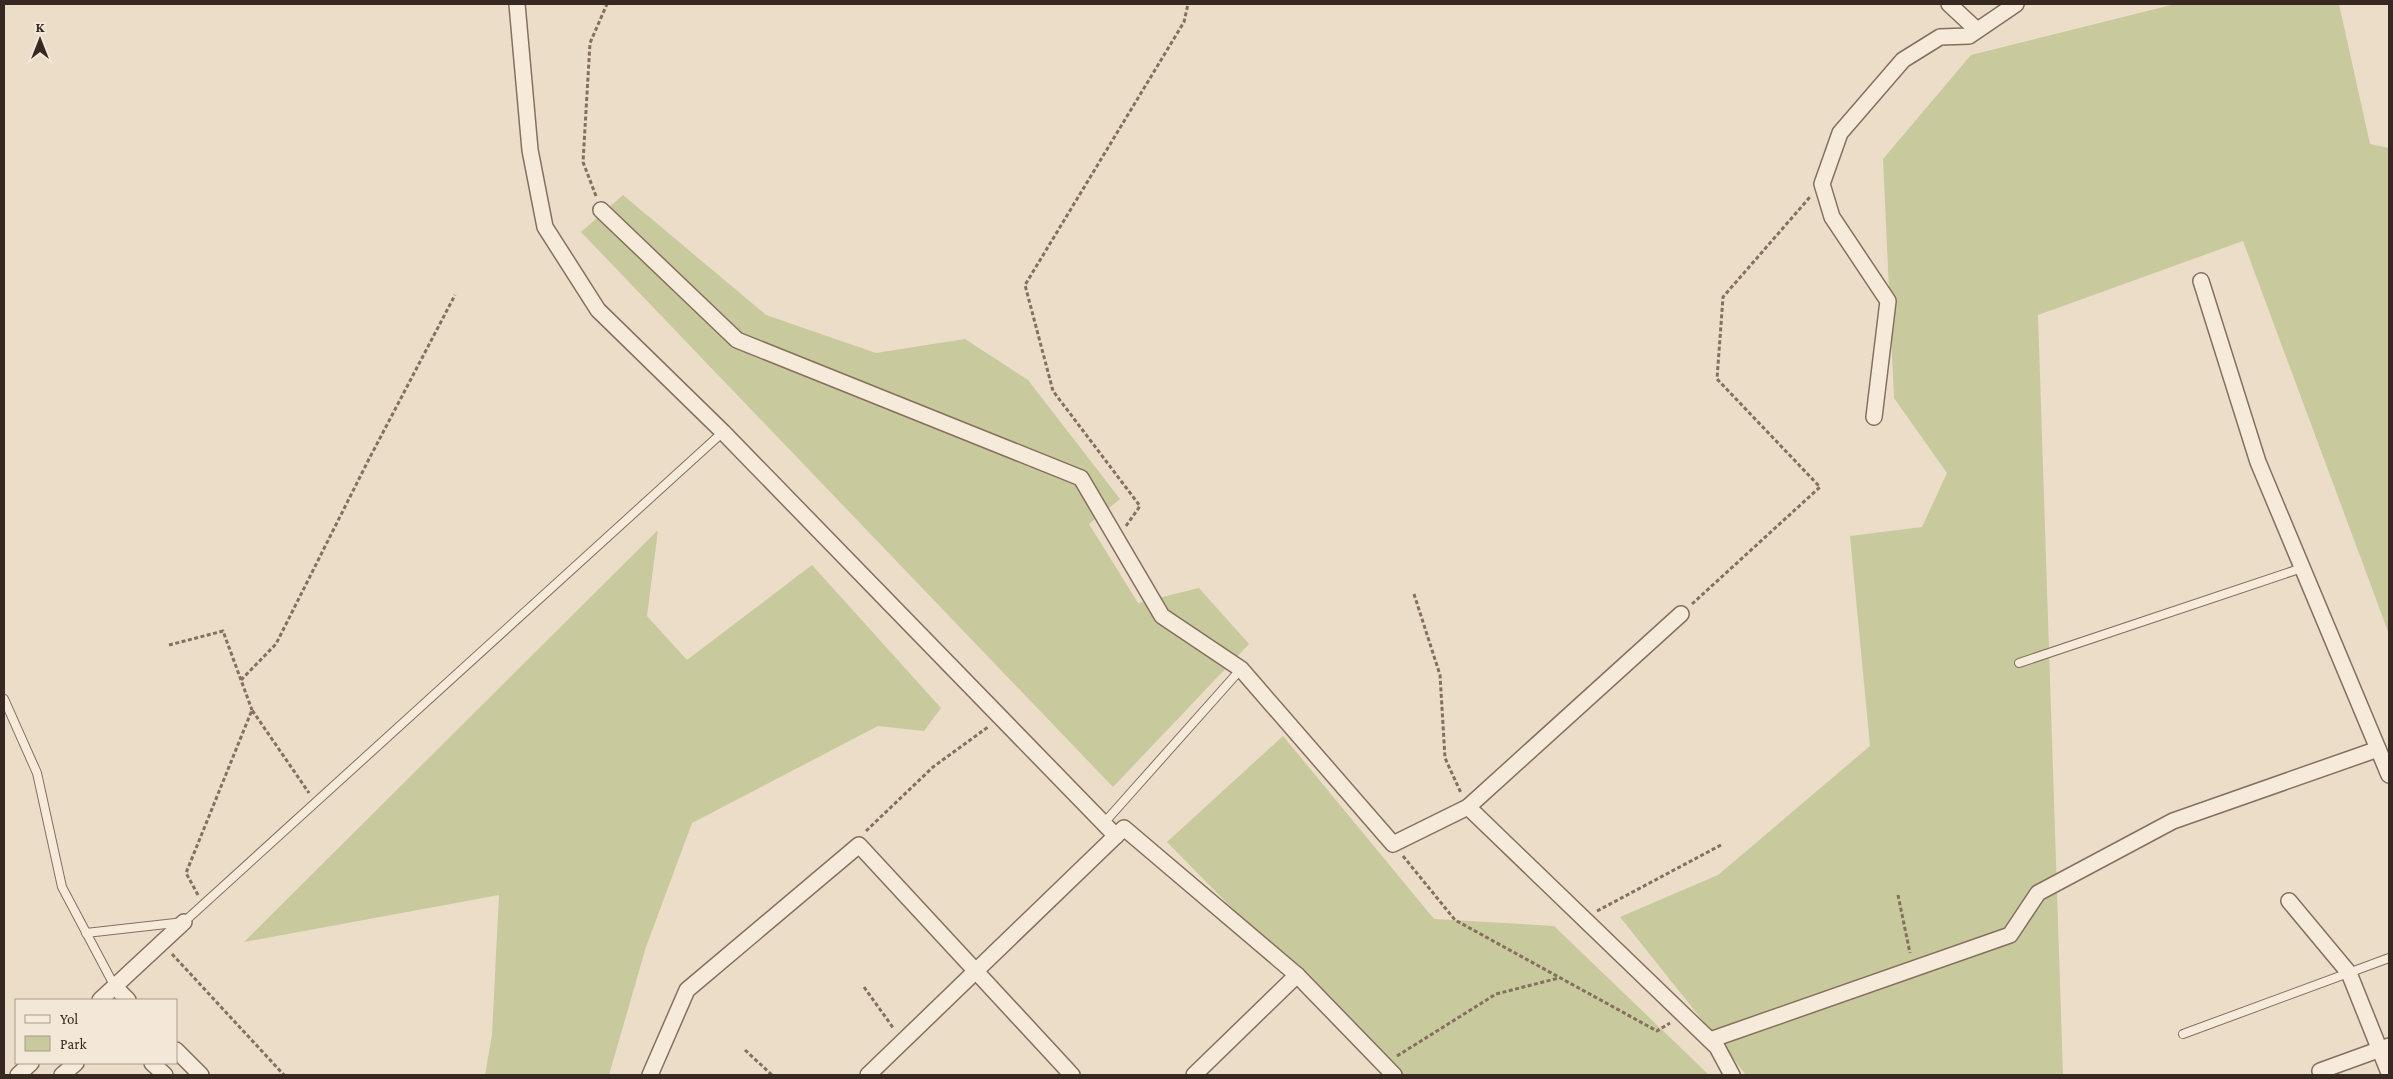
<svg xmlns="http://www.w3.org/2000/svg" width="2393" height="1079" font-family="'Crimson Pro',serif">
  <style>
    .green { fill: #c8c99c }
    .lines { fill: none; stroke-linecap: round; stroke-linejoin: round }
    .service-casing { stroke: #866f5e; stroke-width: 10 }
    .minor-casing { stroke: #866f5e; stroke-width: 18 }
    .path { stroke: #866f5e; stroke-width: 3; stroke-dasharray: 4 2.5; stroke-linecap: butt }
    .service { stroke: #f6ebda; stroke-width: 8 }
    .minor { stroke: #f6ebda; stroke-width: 15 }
  </style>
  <rect width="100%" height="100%" fill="#ebddc8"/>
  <g class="green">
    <path d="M2175,4H2339L2370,144L2389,148V634L2243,241L2038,315L2063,1075H1746L1620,917L1718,875L1870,746L1850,536L1922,527L1947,473L1894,398L1883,159L1971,55Z"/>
    <path d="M623,195L766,315L876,353L965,339L1028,380L1120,499L1089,524L1138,603L1199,588L1249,644L1113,787L581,232Z"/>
    <path d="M658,530L647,616L687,660L812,565L941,708L924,731L878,726L692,823L646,947L609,1075H485L492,1035L499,895L244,942Z"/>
    <path d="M1283,736L1434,919L1554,926L1709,1075H1396L1167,842Z"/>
  </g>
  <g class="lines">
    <g class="service-casing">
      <g id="service">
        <path d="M2019,663L2302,568"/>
        <path d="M4,699L37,773L62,887L115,987"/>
        <path d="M1104,823L1241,669"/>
        <path d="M86,933L184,922L723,432"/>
        <path d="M2183,1034L2389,958"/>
      </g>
    </g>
    <g class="minor-casing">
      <g id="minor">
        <path d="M517,4L530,150L545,227L598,310L723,432L1116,836"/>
        <path d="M1949,4L1977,30"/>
        <path d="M601,210L737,340L1081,478L1162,616L1241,669L1393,844L1468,807"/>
        <path d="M2201,281L2258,462L2389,775"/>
        <path d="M1874,417L1888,301L1832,217L1822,184L1840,133L1903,60L1940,37L1969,36L2016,4"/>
        <path d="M1681,614L1468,807L1717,1047L1732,1075"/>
        <path d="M2289,901L2349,973L2389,1073"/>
        <path d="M115,987L128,1000"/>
        <path d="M100,1000L184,922"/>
        <path d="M1710,1040L2010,935L2038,893L2173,821L2378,749"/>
        <path d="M176,1050L201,1075"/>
        <path d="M152,1063L165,1075"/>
        <path d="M2320,1071L2389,1046"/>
        <path d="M18,1075L31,1063"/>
        <path d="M62,1075L76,1063"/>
        <path d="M650,1075L687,990L859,845L1072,1075"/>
        <path d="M868,1075L1124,828L1297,975L1394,1075"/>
        <path d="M1194,1075L1297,975"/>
      </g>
    </g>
    <g class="path">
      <path d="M596,196L583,162L590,43L607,4"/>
      <path d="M1126,526L1140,506L1053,391L1025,285L1184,22L1188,4"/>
      <path d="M1414,594L1440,675L1445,758L1461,793"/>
      <path d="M1692,604L1820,487L1717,379L1723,297L1810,197"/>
      <path d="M169,645L223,631L252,710"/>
      <path d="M241,680L276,644L368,461L455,295"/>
      <path d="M866,831L933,767L988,727"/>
      <path d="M1403,856L1455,920L1657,1031L1670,1023"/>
      <path d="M198,895L186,873L252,710L309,793"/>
      <path d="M1898,895L1910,953"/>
      <path d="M1597,911L1721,845"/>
      <path d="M172,954L284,1075"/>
      <path d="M864,987L894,1029"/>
      <path d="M745,1050L772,1075"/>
      <path d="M1397,1056L1496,994L1559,978"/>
    </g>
    <use href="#service" class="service"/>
    <use href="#minor" class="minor"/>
  </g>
  <rect width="2393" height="1079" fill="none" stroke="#372921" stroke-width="10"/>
  <rect x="15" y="999" width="162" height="65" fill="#f3e8d7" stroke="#a89c8e"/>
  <rect x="25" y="1015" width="25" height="8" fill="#f6ebda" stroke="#a89c8e"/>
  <text x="60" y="1024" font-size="15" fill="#372921">Yol</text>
  <rect x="25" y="1036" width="25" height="15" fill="#c8c99c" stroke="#a89c8e"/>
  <text x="60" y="1049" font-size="15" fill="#372921">Park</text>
  <g transform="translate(40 40)" stroke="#f3e8d7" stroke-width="4" paint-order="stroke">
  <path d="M0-4L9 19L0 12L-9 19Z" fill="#372921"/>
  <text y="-8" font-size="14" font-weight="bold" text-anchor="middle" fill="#372921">K</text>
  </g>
</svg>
